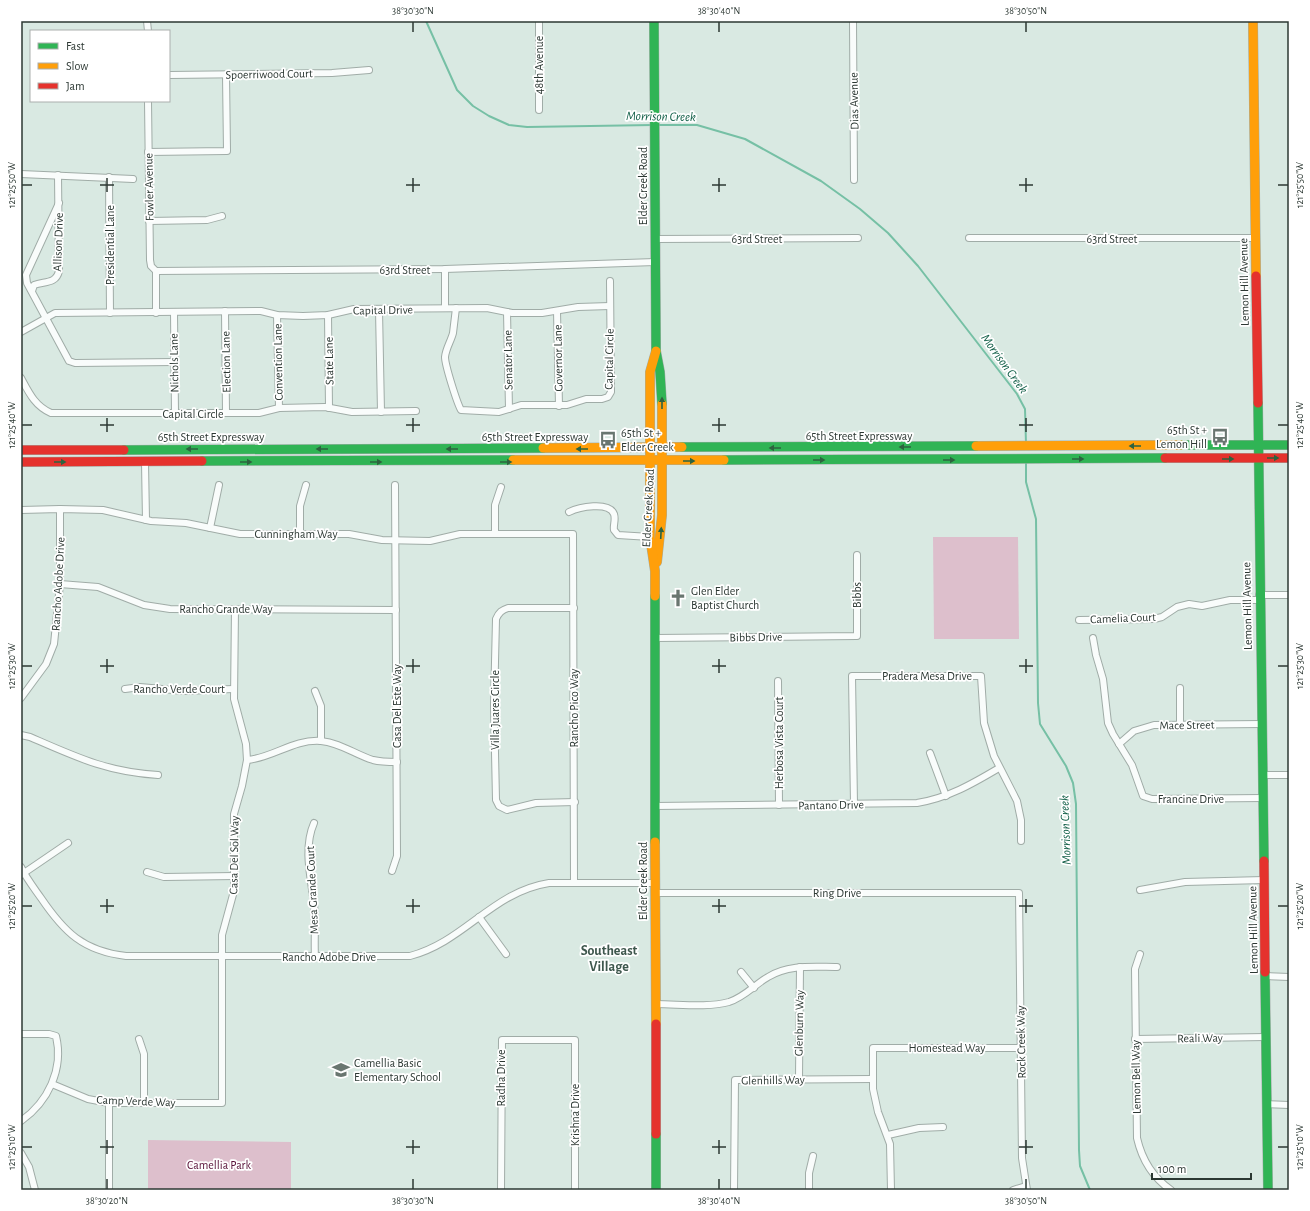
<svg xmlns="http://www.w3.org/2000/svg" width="1310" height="1211" font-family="'Alegreya Sans',sans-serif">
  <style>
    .green { fill: #ddbfcc }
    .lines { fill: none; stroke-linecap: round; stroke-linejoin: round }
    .stream { stroke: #76c0a5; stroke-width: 2 }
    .street-casing { stroke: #a0aca7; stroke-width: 8 }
    .fast-casing { stroke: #a0aca7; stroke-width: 10 }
    .slow-casing { stroke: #a0aca7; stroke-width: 10 }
    .jam-casing { stroke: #a0aca7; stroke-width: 10 }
    .street { stroke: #f9fcfb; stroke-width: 6 }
    .fast { stroke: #30b455; stroke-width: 9 }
    .slow { stroke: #ff9f0a; stroke-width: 9 }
    .jam { stroke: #e5322d; stroke-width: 9 }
    .oneway { fill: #2d633f }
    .ticks { fill: none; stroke: #2c3833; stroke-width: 1.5 }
    .labels { text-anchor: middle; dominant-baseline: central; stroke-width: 3.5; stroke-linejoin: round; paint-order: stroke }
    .street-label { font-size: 12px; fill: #2c3833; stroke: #fff }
    .poi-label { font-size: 12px; fill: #2c3833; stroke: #fff; text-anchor: start }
    .park-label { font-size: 12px; fill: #570f36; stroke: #fff }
    .water-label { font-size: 13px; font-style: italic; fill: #115f47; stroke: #fff }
    .quarter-label { font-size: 14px; font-weight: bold; fill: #3e574d; stroke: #fff }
    .neatline { fill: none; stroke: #2c3833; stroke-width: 1.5 }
    .ticks-label { font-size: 10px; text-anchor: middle; fill: #2c3833 }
  </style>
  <rect width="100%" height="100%" fill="#d9e9e2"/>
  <g class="green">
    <path d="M933,537H1018L1019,639H934Z"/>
    <path d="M148,1140L291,1142V1190H148Z"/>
  </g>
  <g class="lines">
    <g class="stream">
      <path d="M426,21L457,90L473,106L489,116L509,125L527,127L653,125"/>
      <path d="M657,125H697L745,139L821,181L860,209L888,233L918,266L1017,394L1025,409L1026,444"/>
      <path d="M1026,462V482L1036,519L1038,703L1040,724L1066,766L1073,783L1076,804L1079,1150L1080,1166L1090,1190"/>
    </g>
    <g class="street-casing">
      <g id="street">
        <path d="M147,21L148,31"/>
        <path d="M539,21V110"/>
        <path d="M853,21L854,180"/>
        <path d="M169,75L332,73L369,70"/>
        <path d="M148,101L150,260L151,266L156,271"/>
        <path d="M148,152L227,151L226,75"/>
        <path d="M21,174L133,179"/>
        <path d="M109,177L110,313"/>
        <path d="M59,203L26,275L27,283L69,361L75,363L174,362"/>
        <path d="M149,221L207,220L222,216"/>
        <path d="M969,238H1256"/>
        <path d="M655,239L858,238"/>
        <path d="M445,269V308"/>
        <path d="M156,271L445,269L655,262"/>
        <path d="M156,271V313"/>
        <path d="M32,291L34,285C45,281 56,284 59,271L58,175"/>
        <path d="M456,308C455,316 454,325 453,333C451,341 446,348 445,357C445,365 457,403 461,410L499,412L521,405H567L586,399H602L608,397L611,392L610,281"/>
        <path d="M379,310L381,412"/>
        <path d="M225,311L226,413"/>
        <path d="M557,311L559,406"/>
        <path d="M174,312L175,414"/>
        <path d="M507,312L509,409"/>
        <path d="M277,315L279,408"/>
        <path d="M328,315L329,408"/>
        <path d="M21,332L55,313L261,311L277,315L303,316L328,315L354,309L487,308L512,313H542L578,307L610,306"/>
        <path d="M21,378C29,393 35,406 51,413H259L279,408L325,407L352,412L416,411"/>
        <path d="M145,462L146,520"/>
        <path d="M21,510L60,509L103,510L151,521L186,523L240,534H349L382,540L430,541L460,534H573L574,882"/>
        <path d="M569,512C579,507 609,501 614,514C616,520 613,525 614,530L618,535L650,537"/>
        <path d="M210,528L219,485"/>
        <path d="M300,534V506L306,485"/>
        <path d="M495,534V505L501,487"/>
        <path d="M60,584L98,587L144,605L170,609L396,610"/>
        <path d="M1259,595H1289"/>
        <path d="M574,608H508C502,610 499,612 496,619L494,705L496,800L499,806L507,810L536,803L575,802"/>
        <path d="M1079,620L1154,619L1162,617L1177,607L1189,604L1202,606L1230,600H1259"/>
        <path d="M655,638L857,636V555"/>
        <path d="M1093,638L1096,655L1103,679L1108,723L1113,734L1132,765L1143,796L1152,799L1263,798"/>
        <path d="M778,681L779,805"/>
        <path d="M125,689L140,687L184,691L233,689"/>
        <path d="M315,691L321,706V741"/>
        <path d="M21,698L46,664L54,644L60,584V509"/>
        <path d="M1180,725V688"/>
        <path d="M21,735L30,737C76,757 107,772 158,775"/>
        <path d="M1119,744L1134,731L1154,725L1262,724"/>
        <path d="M930,753L946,796"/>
        <path d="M247,760C273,758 293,739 321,741C341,743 354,754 373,760C381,762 389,762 397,762"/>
        <path d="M1263,775H1289"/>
        <path d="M854,804L852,676H981L984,723L994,756L1017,801L1021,820V841"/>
        <path d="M655,806L917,803C948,798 972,784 999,768"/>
        <path d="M314,823C303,848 311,878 314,904C316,921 314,939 315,957"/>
        <path d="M21,867C26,878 34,888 41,898C64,932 83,951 126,956H410C464,942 492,892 549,883H655"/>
        <path d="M392,871L397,856L395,485"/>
        <path d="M147,872L164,877L235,876"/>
        <path d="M21,875L68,843"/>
        <path d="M1140,890L1185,882L1264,880"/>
        <path d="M655,893H1019L1022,1158L1027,1190"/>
        <path d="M479,917L506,954"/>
        <path d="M1140,954L1135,969L1137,1138C1142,1160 1152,1177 1171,1190"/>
        <path d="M741,972L754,988"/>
        <path d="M1265,976L1289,977"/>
        <path d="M656,1004C679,1004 707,1008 729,1002C745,997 754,985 768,977C788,964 814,967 837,967"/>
        <path d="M21,1034H49L56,1036C64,1069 48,1102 21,1121"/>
        <path d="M139,1039L144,1054V1103"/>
        <path d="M1135,1039L1266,1037"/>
        <path d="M799,1079L800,967"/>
        <path d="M52,1084L88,1099L109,1103H222V935L234,891V814L242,786L247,760L246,744L234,699L235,609"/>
        <path d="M1267,1104L1289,1105"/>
        <path d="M888,1135L919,1128L943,1127"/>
        <path d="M21,1153L29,1167L35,1190"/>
        <path d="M109,1190V1103"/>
        <path d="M501,1190L502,1040H575V1190"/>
        <path d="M734,1190L735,1080L873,1079"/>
        <path d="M809,1190V1173L813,1156"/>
        <path d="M891,1190L890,1144L878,1112L873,1089V1048H1021"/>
        <path d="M1013,1190L1026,1186"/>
      </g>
    </g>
    <g class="fast-casing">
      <g id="fast">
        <path d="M654,21L656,351L660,372L662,404"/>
        <path d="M1258,403L1264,861"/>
        <path d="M1181,445H1289"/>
        <path d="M682,447L976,446"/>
        <path d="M124,450L543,448"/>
        <path d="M724,460L1165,458"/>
        <path d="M202,461L513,460"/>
        <path d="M655,596V842"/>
        <path d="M1265,972L1268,1190"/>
        <path d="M656,1134V1190"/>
      </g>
    </g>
    <g class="slow-casing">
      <g id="slow">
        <path d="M1253,21L1256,276"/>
        <path d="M976,446L1181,445"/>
        <path d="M543,448L682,447"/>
        <path d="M513,460H724"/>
        <path d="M657,562L662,515V404"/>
        <path d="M655,596V571L650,537V372L656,351"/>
        <path d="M655,842L656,1024"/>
      </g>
    </g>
    <g class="jam-casing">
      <g id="jam">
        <path d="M1256,276L1258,403"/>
        <path d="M21,450H124"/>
        <path d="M1165,458H1289"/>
        <path d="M21,462L202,461"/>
        <path d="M1264,861L1265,972"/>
        <path d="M656,1024V1134"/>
      </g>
    </g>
    <use href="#street" class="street"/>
    <use href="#fast" class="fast"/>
    <use href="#slow" class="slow"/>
    <use href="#jam" class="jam"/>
  </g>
  <defs><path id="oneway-solid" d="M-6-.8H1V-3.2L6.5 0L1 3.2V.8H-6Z"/></defs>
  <g class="oneway">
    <use href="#oneway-solid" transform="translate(662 403) rotate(-90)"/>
    <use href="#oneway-solid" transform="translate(1135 446) rotate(180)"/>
    <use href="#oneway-solid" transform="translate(905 447) rotate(180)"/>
    <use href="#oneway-solid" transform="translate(775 448) rotate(180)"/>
    <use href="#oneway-solid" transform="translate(192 449) rotate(180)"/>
    <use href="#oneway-solid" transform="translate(322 449) rotate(180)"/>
    <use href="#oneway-solid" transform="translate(452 449) rotate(180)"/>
    <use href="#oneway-solid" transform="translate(582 449) rotate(180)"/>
    <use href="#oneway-solid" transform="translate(1273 458)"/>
    <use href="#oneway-solid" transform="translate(1078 459)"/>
    <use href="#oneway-solid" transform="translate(1228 459)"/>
    <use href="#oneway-solid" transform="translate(819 460)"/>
    <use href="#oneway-solid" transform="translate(949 460)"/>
    <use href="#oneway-solid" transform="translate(689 461)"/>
    <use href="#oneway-solid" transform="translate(60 462)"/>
    <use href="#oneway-solid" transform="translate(246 462)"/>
    <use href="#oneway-solid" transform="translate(376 462)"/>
    <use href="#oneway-solid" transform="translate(506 462)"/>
    <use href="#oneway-solid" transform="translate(661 533) rotate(-87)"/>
  </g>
  <path class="ticks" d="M413,22V32M719,22V32M1026,22V32M107,178V192M413,178V192M719,178V192M1026,178V192M22,185H32M100,185H114M406,185H420M712,185H726M1019,185H1033M1278,185H1288M107,418V432M413,418V432M719,418V432M1026,418V432M22,425H32M100,425H114M406,425H420M712,425H726M1019,425H1033M1278,425H1288M107,659V673M413,659V673M719,659V673M1026,659V673M22,666H32M100,666H114M406,666H420M712,666H726M1019,666H1033M1278,666H1288M107,899V913M413,899V913M719,899V913M1026,899V913M22,906H32M100,906H114M406,906H420M712,906H726M1019,906H1033M1278,906H1288M107,1140V1154M413,1140V1154M719,1140V1154M1026,1140V1154M22,1147H32M100,1147H114M406,1147H420M712,1147H726M1019,1147H1033M1278,1147H1288M107,1179V1189M413,1179V1189M719,1179V1189M1026,1179V1189"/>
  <defs>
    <g id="bus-bare" transform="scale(1.38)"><path d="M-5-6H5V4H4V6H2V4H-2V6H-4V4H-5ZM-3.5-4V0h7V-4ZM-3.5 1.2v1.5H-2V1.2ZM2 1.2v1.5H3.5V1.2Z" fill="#697670" stroke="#fff" stroke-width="2.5" paint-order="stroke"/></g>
    <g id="church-bare" transform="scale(1.38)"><path d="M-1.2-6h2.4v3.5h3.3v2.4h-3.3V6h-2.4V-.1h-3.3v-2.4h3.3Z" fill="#697670" stroke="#fff" stroke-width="2.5" paint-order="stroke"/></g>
    <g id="school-bare" transform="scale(1.38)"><path d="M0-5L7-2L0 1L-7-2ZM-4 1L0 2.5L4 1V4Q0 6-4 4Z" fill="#697670" stroke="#fff" stroke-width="2.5" paint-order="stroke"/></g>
  </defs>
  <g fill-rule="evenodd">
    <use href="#bus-bare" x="1220" y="437"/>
    <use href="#bus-bare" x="608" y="440"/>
    <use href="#church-bare" x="678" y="598"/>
    <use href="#school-bare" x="341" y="1070"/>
  </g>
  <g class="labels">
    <g class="street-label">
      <text transform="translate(539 65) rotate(-90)">48th Avenue</text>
      <text transform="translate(269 74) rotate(-1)">Spoerriwood Court</text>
      <text transform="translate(854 101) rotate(-91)">Dias Avenue</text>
      <text transform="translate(643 186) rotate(-90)">Elder Creek Road</text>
      <text transform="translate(149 187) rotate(-91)">Fowler Avenue</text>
      <text x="757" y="239">63rd Street</text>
      <text x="1112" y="239">63rd Street</text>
      <text transform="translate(58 242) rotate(-88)">Allison Drive</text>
      <text transform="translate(110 245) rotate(-90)">Presidential Lane</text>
      <text x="405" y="270">63rd Street</text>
      <text transform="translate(1244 282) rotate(-91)">Lemon Hill Avenue</text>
      <text transform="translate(383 310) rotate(-1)">Capital Drive</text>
      <text transform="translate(558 358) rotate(-91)">Governor Lane</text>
      <text transform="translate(609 359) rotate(-89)">Capital Circle</text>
      <text transform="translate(508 360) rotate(-91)">Senator Lane</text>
      <text transform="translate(329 361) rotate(-91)">State Lane</text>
      <text transform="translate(226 362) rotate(-91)">Election Lane</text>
      <text transform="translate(278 362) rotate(-91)">Convention Lane</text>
      <text transform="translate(174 363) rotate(-91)">Nichols Lane</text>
      <text x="193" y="414">Capital Circle</text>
      <text x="859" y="436">65th Street Expressway</text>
      <text x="211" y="437">65th Street Expressway</text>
      <text x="535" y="437">65th Street Expressway</text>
      <text transform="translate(648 508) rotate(-87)">Elder Creek Road</text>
      <text x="296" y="534">Cunningham Way</text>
      <text transform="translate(58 584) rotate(-87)">Rancho Adobe Drive</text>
      <text transform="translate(857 595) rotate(-90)">Bibbs</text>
      <text transform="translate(1247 606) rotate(-91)">Lemon Hill Avenue</text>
      <text x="226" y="609">Rancho Grande Way</text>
      <text transform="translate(1123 618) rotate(-2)">Camelia Court</text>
      <text transform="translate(756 637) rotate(-1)">Bibbs Drive</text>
      <text x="927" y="676">Pradera Mesa Drive</text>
      <text x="179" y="689">Rancho Verde Court</text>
      <text transform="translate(397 706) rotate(-90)">Casa Del Este Way</text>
      <text transform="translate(574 708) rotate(-90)">Rancho Pico Way</text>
      <text transform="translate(495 710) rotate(-90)">Villa Juares Circle</text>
      <text transform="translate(1187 725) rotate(-1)">Mace Street</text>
      <text transform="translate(779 743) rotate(-90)">Herbosa Vista Court</text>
      <text x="1191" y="799">Francine Drive</text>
      <text transform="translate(831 805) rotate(-1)">Pantano Drive</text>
      <text transform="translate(234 855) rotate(-89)">Casa Del Sol Way</text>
      <text transform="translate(643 881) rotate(-90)">Elder Creek Road</text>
      <text transform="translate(312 890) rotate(-93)">Mesa Grande Court</text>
      <text x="837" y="893">Ring Drive</text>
      <text transform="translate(1253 930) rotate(-91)">Lemon Hill Avenue</text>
      <text x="329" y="957">Rancho Adobe Drive</text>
      <text transform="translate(799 1023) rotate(-89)">Glenburn Way</text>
      <text transform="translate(1200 1038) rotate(-1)">Reali Way</text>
      <text transform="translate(1021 1042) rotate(-91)">Rock Creek Way</text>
      <text x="947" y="1048">Homestead Way</text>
      <text transform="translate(1136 1077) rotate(-91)">Lemon Bell Way</text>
      <text transform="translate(501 1078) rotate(-90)">Radha Drive</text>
      <text transform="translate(773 1080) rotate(-1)">Glenhills Way</text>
      <text transform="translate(136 1101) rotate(2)">Camp Verde Way</text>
      <text transform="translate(575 1115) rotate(-90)">Krishna Drive</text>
    </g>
    <g class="poi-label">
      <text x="1207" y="430" text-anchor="end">65th St +<tspan x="1207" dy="14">Lemon Hill</tspan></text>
      <text x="621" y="433">65th St +<tspan x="621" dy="14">Elder Creek</tspan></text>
      <text x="691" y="591">Glen Elder<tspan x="691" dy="14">Baptist Church</tspan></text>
      <text x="354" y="1063">Camellia Basic<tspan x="354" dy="14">Elementary School</tspan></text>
    </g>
    <g class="park-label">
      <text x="219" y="1165">Camellia Park</text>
    </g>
    <g class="water-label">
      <text transform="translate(661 117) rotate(1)">Morrison Creek</text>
      <text transform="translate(1004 364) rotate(54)">Morrison Creek</text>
      <text transform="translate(1066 830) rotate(-92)">Morrison Creek</text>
    </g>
    <g class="quarter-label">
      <text x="609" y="951">Southeast<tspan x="609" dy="16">Village</tspan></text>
    </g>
  </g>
  <rect width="1310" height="1211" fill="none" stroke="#ffffff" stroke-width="44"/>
  <rect x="30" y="30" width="140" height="72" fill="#ffffff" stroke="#abafad"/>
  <rect x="38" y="43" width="20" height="6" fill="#30b455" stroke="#abafad"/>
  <text x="66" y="50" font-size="12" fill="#2c3833">Fast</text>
  <rect x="38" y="63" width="20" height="6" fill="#ff9f0a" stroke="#abafad"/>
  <text x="66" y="70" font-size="12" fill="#2c3833">Slow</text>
  <rect x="38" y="83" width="20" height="6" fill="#e5322d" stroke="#abafad"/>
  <text x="66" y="90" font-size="12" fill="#2c3833">Jam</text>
  <path d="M1152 1173v6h99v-6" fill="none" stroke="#2c3833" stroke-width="2"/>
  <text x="1158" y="1173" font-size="12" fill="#2c3833" stroke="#ffffff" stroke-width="3" paint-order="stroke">100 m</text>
  <rect x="22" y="22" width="1266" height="1167" class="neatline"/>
  <g class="ticks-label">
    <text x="413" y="14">38°30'30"N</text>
    <text x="719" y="14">38°30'40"N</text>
    <text x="1026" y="14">38°30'50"N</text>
    <text transform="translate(1299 185) rotate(-90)" y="4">121°25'50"W</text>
    <text transform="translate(11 185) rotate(-90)" y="4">121°25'50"W</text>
    <text transform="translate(1299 425) rotate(-90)" y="4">121°25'40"W</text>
    <text transform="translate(11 425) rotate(-90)" y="4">121°25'40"W</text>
    <text transform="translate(1299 666) rotate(-90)" y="4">121°25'30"W</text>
    <text transform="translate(11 666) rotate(-90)" y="4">121°25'30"W</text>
    <text transform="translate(11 906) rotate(-90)" y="4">121°25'20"W</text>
    <text transform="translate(1299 906) rotate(-90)" y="4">121°25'20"W</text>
    <text transform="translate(1299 1147) rotate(-90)" y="4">121°25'10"W</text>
    <text transform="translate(11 1147) rotate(-90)" y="4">121°25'10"W</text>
    <text x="107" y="1204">38°30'20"N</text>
    <text x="413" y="1204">38°30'30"N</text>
    <text x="719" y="1204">38°30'40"N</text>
    <text x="1026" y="1204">38°30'50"N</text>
  </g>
</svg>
